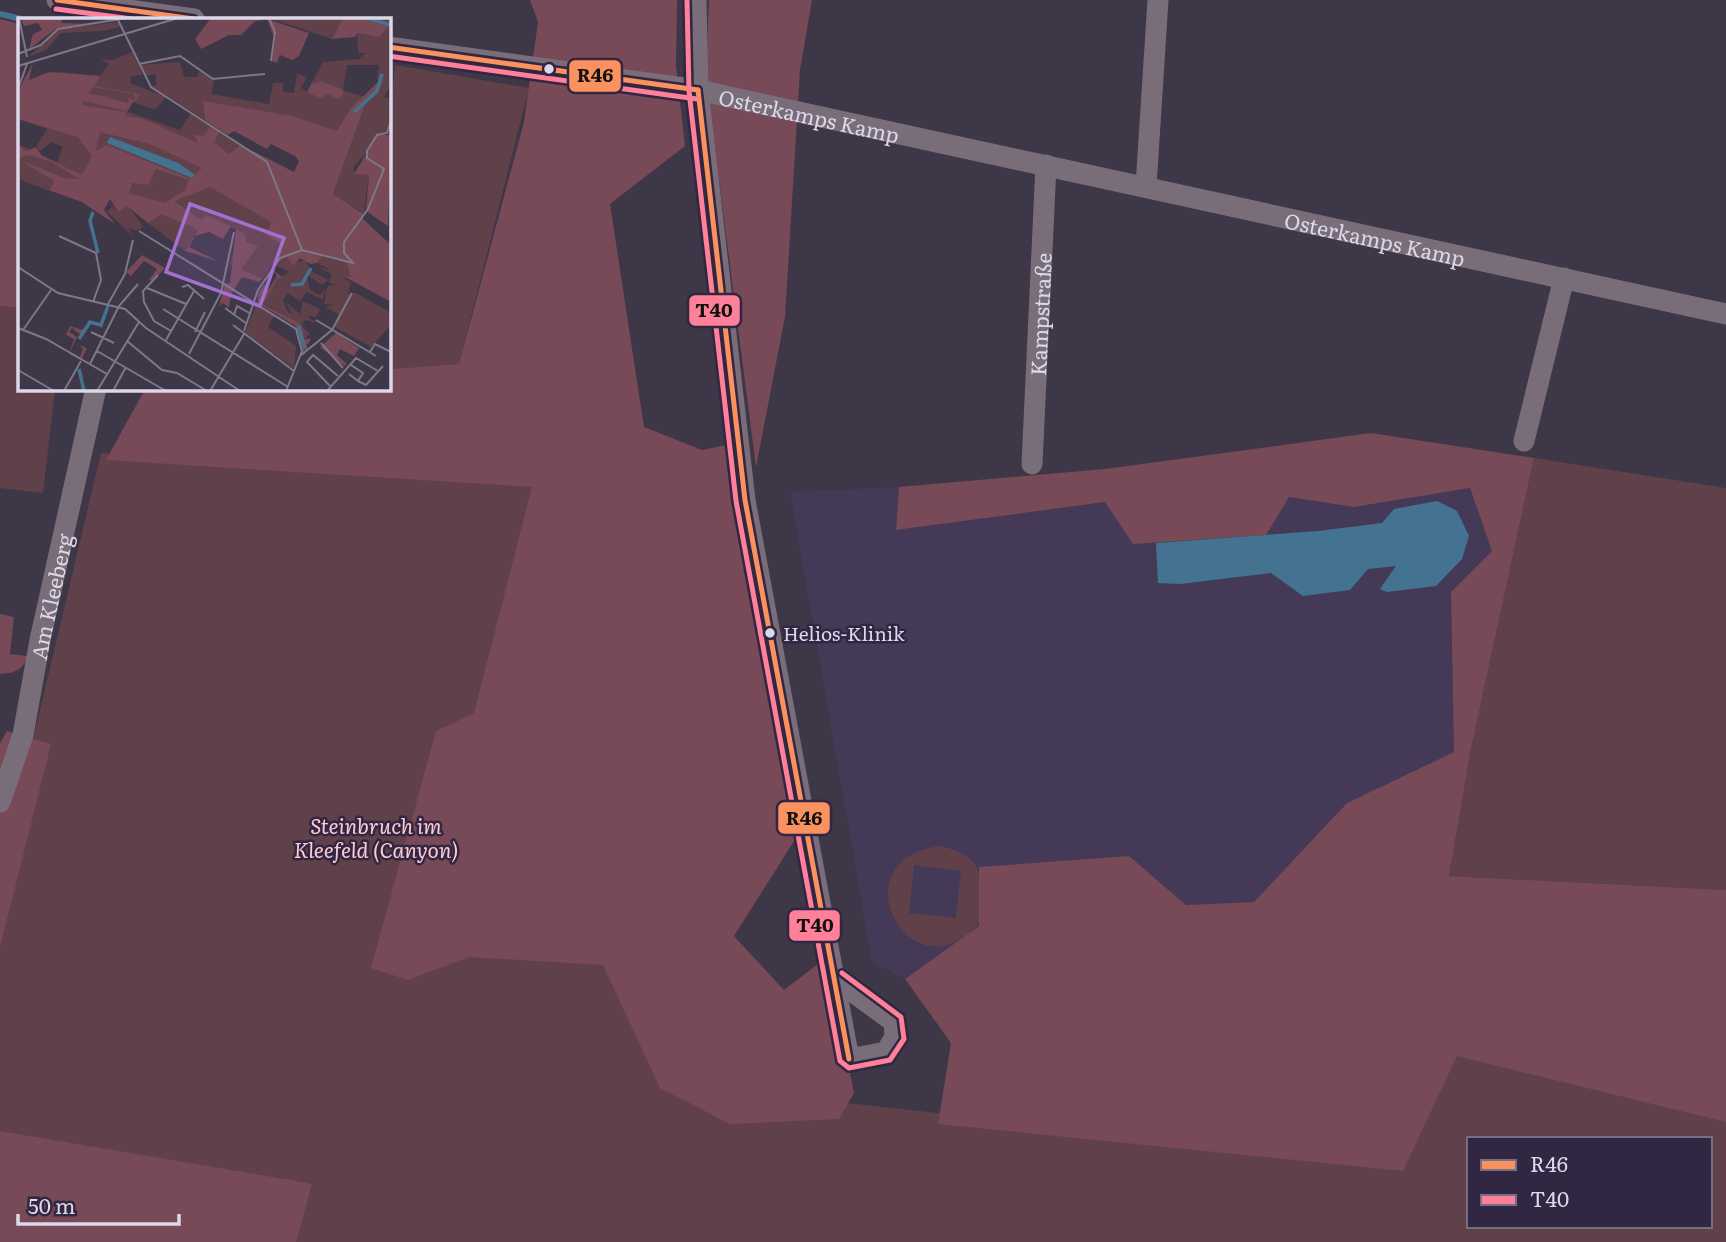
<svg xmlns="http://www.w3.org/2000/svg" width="1726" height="1242" font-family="Literata,serif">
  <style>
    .built { fill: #453958 }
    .green { fill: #60414a; fill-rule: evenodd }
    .forest { fill: #784956 }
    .water { fill: #447391 }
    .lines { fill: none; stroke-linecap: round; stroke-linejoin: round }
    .stream { stroke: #447391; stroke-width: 6 }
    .minor { stroke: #786d79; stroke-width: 21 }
    .bus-1-casing { stroke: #312742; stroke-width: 10 }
    .bus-2-casing { stroke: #312742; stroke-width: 10 }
    .bus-1 { stroke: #fa915f; stroke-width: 5 }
    .bus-2 { stroke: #ff8098; stroke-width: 5 }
    .bus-dot { fill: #ddd8e9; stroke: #312742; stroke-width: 2.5 }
    .labels { text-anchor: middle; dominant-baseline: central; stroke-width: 5; stroke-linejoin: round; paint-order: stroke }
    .bus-label { font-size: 19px; fill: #ddd8e9; stroke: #312742; text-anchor: start }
    .street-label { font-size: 21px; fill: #ddd8e9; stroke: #312742 }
    .park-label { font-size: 21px; font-style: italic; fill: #ffc9d4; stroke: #312742 }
    .inset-river { fill: none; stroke: #447391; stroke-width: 3.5 }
    .inset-road { fill: none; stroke: #7d7788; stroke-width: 2 }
    .view { fill: #a271d0; fill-opacity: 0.15; stroke: #a271d0; stroke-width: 3.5 }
    .inset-edge { fill: none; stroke: #ddd8e9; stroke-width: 3.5 }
    .line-badge { stroke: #312742; stroke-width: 2.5 }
    .pale-badge-label { font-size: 19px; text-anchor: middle; font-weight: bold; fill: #111 }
  </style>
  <rect width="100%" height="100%" fill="#3d3747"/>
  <path class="built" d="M899,487L896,530L1106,502L1289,497L1354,507L1470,488L1492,551L1451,592L1454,752L1347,803L1254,902L1186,905L1128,856L979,926L905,979L872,962L790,492Z"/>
  <g class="green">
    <path d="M395,65L529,88L459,364L389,369L388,136Z"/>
    <path d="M0,306L19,308V388L55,389L43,493L0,488Z"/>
    <path d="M101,453L538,480L717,938L793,1097L1398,1164L1449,881L1726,896V1242H0V837L32,744ZM1469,1139H1710V1226H1469Z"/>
    <path d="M1534,458L1726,488V890L1449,876L1471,749Z"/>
    <path d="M940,846C980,855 981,870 982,907C982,922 976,929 964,937C902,981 842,859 940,846ZM914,865L961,871L956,918L909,913Z"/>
  </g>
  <g class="forest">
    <path d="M530,0H677L676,66L685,146L610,204L644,427L702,450L726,445L746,575L796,838L734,936L784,990L827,957L854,1093L839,1119L730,1124L660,1088L603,965L469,957L408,980L371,968L436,731L474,713L532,487L106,460L145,389L388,388L389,369L459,364L524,122L538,22Z"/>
    <path d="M709,0H812L800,70L785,317L756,467L706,79Z"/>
    <path d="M0,19L19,24V308L0,306Z"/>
    <path d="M1371,433L1534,458L1471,749L1449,876L1726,890V1122L1457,1056L1403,1171L938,1124L951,1043L905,979L979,926V867L1129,856L1186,905L1254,902L1347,803L1454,752L1451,592L1492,551L1470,488L1354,507L1289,497L1266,535L1133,544L1105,502L896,530L899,487L1105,469Z"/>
    <path d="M0,614L14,617L10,654L28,656C22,671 15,673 0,674Z"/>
    <path d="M7,731L51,744L0,947V743Z"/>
    <path d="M0,1131L296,1181L312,1184L296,1242H0Z"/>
  </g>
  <path class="water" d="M1437,501L1457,511L1469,536L1462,559L1436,586L1387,592L1380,589L1396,566L1368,569L1350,590L1303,596L1271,573L1180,584L1158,583L1156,543L1318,531L1382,523L1394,509Z"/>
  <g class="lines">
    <path class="stream" d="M0,14L21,19"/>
    <g class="minor">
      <path d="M57,0L194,19"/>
      <path d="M696,0L698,90L745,500L849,1059L886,1052L895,1037L894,1022L834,978"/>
      <path id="s1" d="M388,47L698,90L1726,314"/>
      <path d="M1146,186L1158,0"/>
      <path d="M1524,441L1564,278"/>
      <path id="s2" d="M1032,464L1046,165"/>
      <path id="s3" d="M0,802L23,735L40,640L96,388"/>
    </g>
    <g class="bus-1-casing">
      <g id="bus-1">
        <path d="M57,0L194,19"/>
        <path d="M388,47L698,90"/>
        <path d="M698,90L745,500L849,1059"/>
      </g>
    </g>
    <g class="bus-2-casing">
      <g id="bus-2">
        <path d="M687,0L689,91L736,501L840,1061L849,1068L890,1060L904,1039L901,1017L842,973"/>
        <path d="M56,9L132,19"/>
        <path d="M388,56L697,99"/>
      </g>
    </g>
    <use href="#bus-1" class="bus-1"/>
    <use href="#bus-2" class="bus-2"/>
  </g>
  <g class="bus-dot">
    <circle cx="549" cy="69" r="6"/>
    <circle cx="770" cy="633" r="6"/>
  </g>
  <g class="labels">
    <g class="bus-label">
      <text x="783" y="633">Helios-Klinik</text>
    </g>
    <g class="street-label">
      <text stroke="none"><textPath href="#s1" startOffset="427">Osterkamps Kamp</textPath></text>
      <text stroke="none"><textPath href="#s1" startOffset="1006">Osterkamps Kamp</textPath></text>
      <text stroke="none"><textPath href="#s2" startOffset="150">Kampstraße</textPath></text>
      <text stroke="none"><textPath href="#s3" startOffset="212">Am Kleeberg</textPath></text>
    </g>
    <g class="park-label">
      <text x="376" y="824">Steinbruch im<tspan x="376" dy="24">Kleefeld (Canyon)</tspan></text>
    </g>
  </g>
  <g transform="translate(18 18)">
    <rect width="373" height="373" fill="#3d3747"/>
    <path d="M251,0H325L314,21ZM348,0H373V66L366,79L372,81L373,102L368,115L336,148V156H351L346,196L315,176L347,87L365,65L359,61L361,47H329L325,72L347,79L332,91L319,113L275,98L185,84L187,102L134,68L139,67L137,56L127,58L122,47L162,44L166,59H179L181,53L196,62L193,76L251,86L255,65H265V74L276,75L279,56L289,59L283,70L290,74L303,63L293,66L305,44L341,41L347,35H340L339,15L361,19L371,8ZM100,4L102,9L85,13L43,15L28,32L10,39L41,11ZM114,34L125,57L113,58L112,65L148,79L137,92L115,84L110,94L162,112L173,95L223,127L273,226L280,232L254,247L245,261L212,247L220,213L189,197L167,233L130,205L143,196L88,172L85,198L64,184L0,161V143L10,145L0,141V126L39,144L45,129L33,124L22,133L18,129L29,111L0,101V75L41,54L82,58L91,46L83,41L95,42ZM109,187L125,208L120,213L110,210L116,219L89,194L95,188L100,194ZM268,238L275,245L287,242L293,253L310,262L304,267L288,256L292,272L302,277L307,271L305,282L289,274L282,283L270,275L265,282L269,293L274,296L268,284L282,296L285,283L302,291L298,299L289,298L298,305L288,302L282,307L292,316L286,321L280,305L245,285L260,260L271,254L257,247ZM304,238L329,246L333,259L325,260L333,264L330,276L338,275L373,295V307L353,329L317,309L320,296L307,289L315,287L306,286L308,272L311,267L319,268L311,264L313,256L298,248L314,253L299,245ZM238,287L256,298L250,309L278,328L276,350L227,315Z" fill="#60414a"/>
    <path d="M2,0H45L43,5L74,6L39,10L11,31L15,16L24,12L20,5L6,8ZM193,0H249L236,4L223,17H211L183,31L177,21ZM325,0H348L372,7L361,19L339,15L337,19L314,21ZM249,1L291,15L281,38L274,42L262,37L259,45L254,43L257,22ZM15,45L11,62L31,54L83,58L76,68L122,76L117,83L116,76L75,69L70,76L109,81L86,79L111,85L110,81L117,82L108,93L66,83L64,87L108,94L107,98L125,101L180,125L176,117L186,118L193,107L202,113L196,124L211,136L223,127L276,154L281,143L277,138L253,126L249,131L216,113L210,117L187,102L185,83L275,98L319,113L332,91L362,62L365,65L347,87L315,176L345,196V201L373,227V284L327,259H333L329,246L318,242L304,238L299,245L292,246L282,240L275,248L268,238L256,248L266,228L248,217L253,204L192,169L156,183L183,202L188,197L213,208L205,221L191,214L177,218L171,229L202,244L167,233L180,212L144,196L130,205L109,188L100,194L92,181L86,192L97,206L64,184L2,162L32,172L36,163L0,141L46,160L61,161L34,144L11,137L0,140V127L8,133L18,129L24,138L64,157L74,138L60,119L0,101V73ZM82,114L132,126L184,150L173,161L89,127L78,133ZM138,151L171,162L167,172L146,185L111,175L114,165L130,167ZM303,63L325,72V76L320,81L308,75L304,81L289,74L293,66ZM360,117H373L370,208L348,193L351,157L336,156ZM218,211L227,216L228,224L240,228L223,251L245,261L241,264L224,259L213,276L211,290L205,285L201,289L207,266L212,265ZM124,237L147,250L135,263L131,262L139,251L126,243L113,258L108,254ZM254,251L265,260H260L245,286L281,305L279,308L281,306L284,307L286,321H293L289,327L286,323L290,330L285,334L279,309L240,285V276L246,266L250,272L259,258ZM90,287L84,310L73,305L64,318L54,310L51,314L59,319L52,334L62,339L65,331L61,327L69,330L63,342L51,336L56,321L48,317L52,308L65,312L73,304L82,306ZM318,315L341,330L336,338L322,331L319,337L329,346L326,348L302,329Z" fill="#784956" fill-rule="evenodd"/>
    <path d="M92,119L160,145L177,157L174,160L89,125Z" fill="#447391"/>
    <path class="inset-river" d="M349,0L373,7M336,94L359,73L364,56M75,194L72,203L80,235M273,267L284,266L293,250M280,308L287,330M61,321L72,304L83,307L90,288M61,351L66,373"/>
    <path class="inset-road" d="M1,0L9,39M99,0L133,69L249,144L284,232M251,0L257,14L253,43M0,36L23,27L40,11L109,0M121,46L162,38L195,61L247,56M0,48L160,0M0,71L9,46M121,213L278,311L284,333L268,373M41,218L78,235L83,262L75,284M0,249L40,275L107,291L128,310L222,373M140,257L125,273L126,284L136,303L153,313M164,269L170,267L186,281M129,270L168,286M90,286L107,256L115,222M207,290L229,306M145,291L270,369M216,297L219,288L233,296M298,302L358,338M215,307L276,353M0,310L28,321L89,356M5,312L33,272M226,313L240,272L262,240L284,232L335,245L326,235V224L350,191L366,151L349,140V133L359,117L369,115L373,103M73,314L96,325M177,314L187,294M148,322L176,273M109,323L144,352L159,355L189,373M303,325L325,350M79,333L148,373M352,334L357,326L373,334M171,336L203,275L216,214M282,338L314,312L334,275M72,346L101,288L120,266M0,352L36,373M331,356L340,363L345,355L333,347M340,363L348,367L365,348M312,368L289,344L295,337L320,358M46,373L63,343M79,373L121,304M95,373L108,349M192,373L226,316M309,373L338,340L360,353"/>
    <path class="view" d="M172,186L266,220L242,288L148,254Z"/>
    <rect width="373" height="373" class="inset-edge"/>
  </g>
  <g class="line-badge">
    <rect x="568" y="59" width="54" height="34" rx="7" fill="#fa915f"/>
    <rect x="688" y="294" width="53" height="33" rx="7" fill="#ff8098"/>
    <rect x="777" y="801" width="54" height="34" rx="7" fill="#fa915f"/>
    <rect x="788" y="909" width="53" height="33" rx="7" fill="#ff8098"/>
  </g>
  <g class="pale-badge-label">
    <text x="595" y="82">R46</text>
    <text x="714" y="317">T40</text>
    <text x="804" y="825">R46</text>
    <text x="815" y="932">T40</text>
  </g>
  <rect x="1467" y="1137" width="245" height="91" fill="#312742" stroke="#766e85" stroke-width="2"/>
  <rect x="1481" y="1160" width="35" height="10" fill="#fa915f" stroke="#766e85" stroke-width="2"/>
  <text x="1530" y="1172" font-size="21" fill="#ddd8e9">R46</text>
  <rect x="1481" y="1195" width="35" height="10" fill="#ff8098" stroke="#766e85" stroke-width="2"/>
  <text x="1530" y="1207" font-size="21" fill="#ddd8e9">T40</text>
  <path d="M18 1214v10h161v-10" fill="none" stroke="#ddd8e9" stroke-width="3.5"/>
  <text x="28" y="1214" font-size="21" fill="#ddd8e9" stroke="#312742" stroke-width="5" paint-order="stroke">50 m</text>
</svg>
